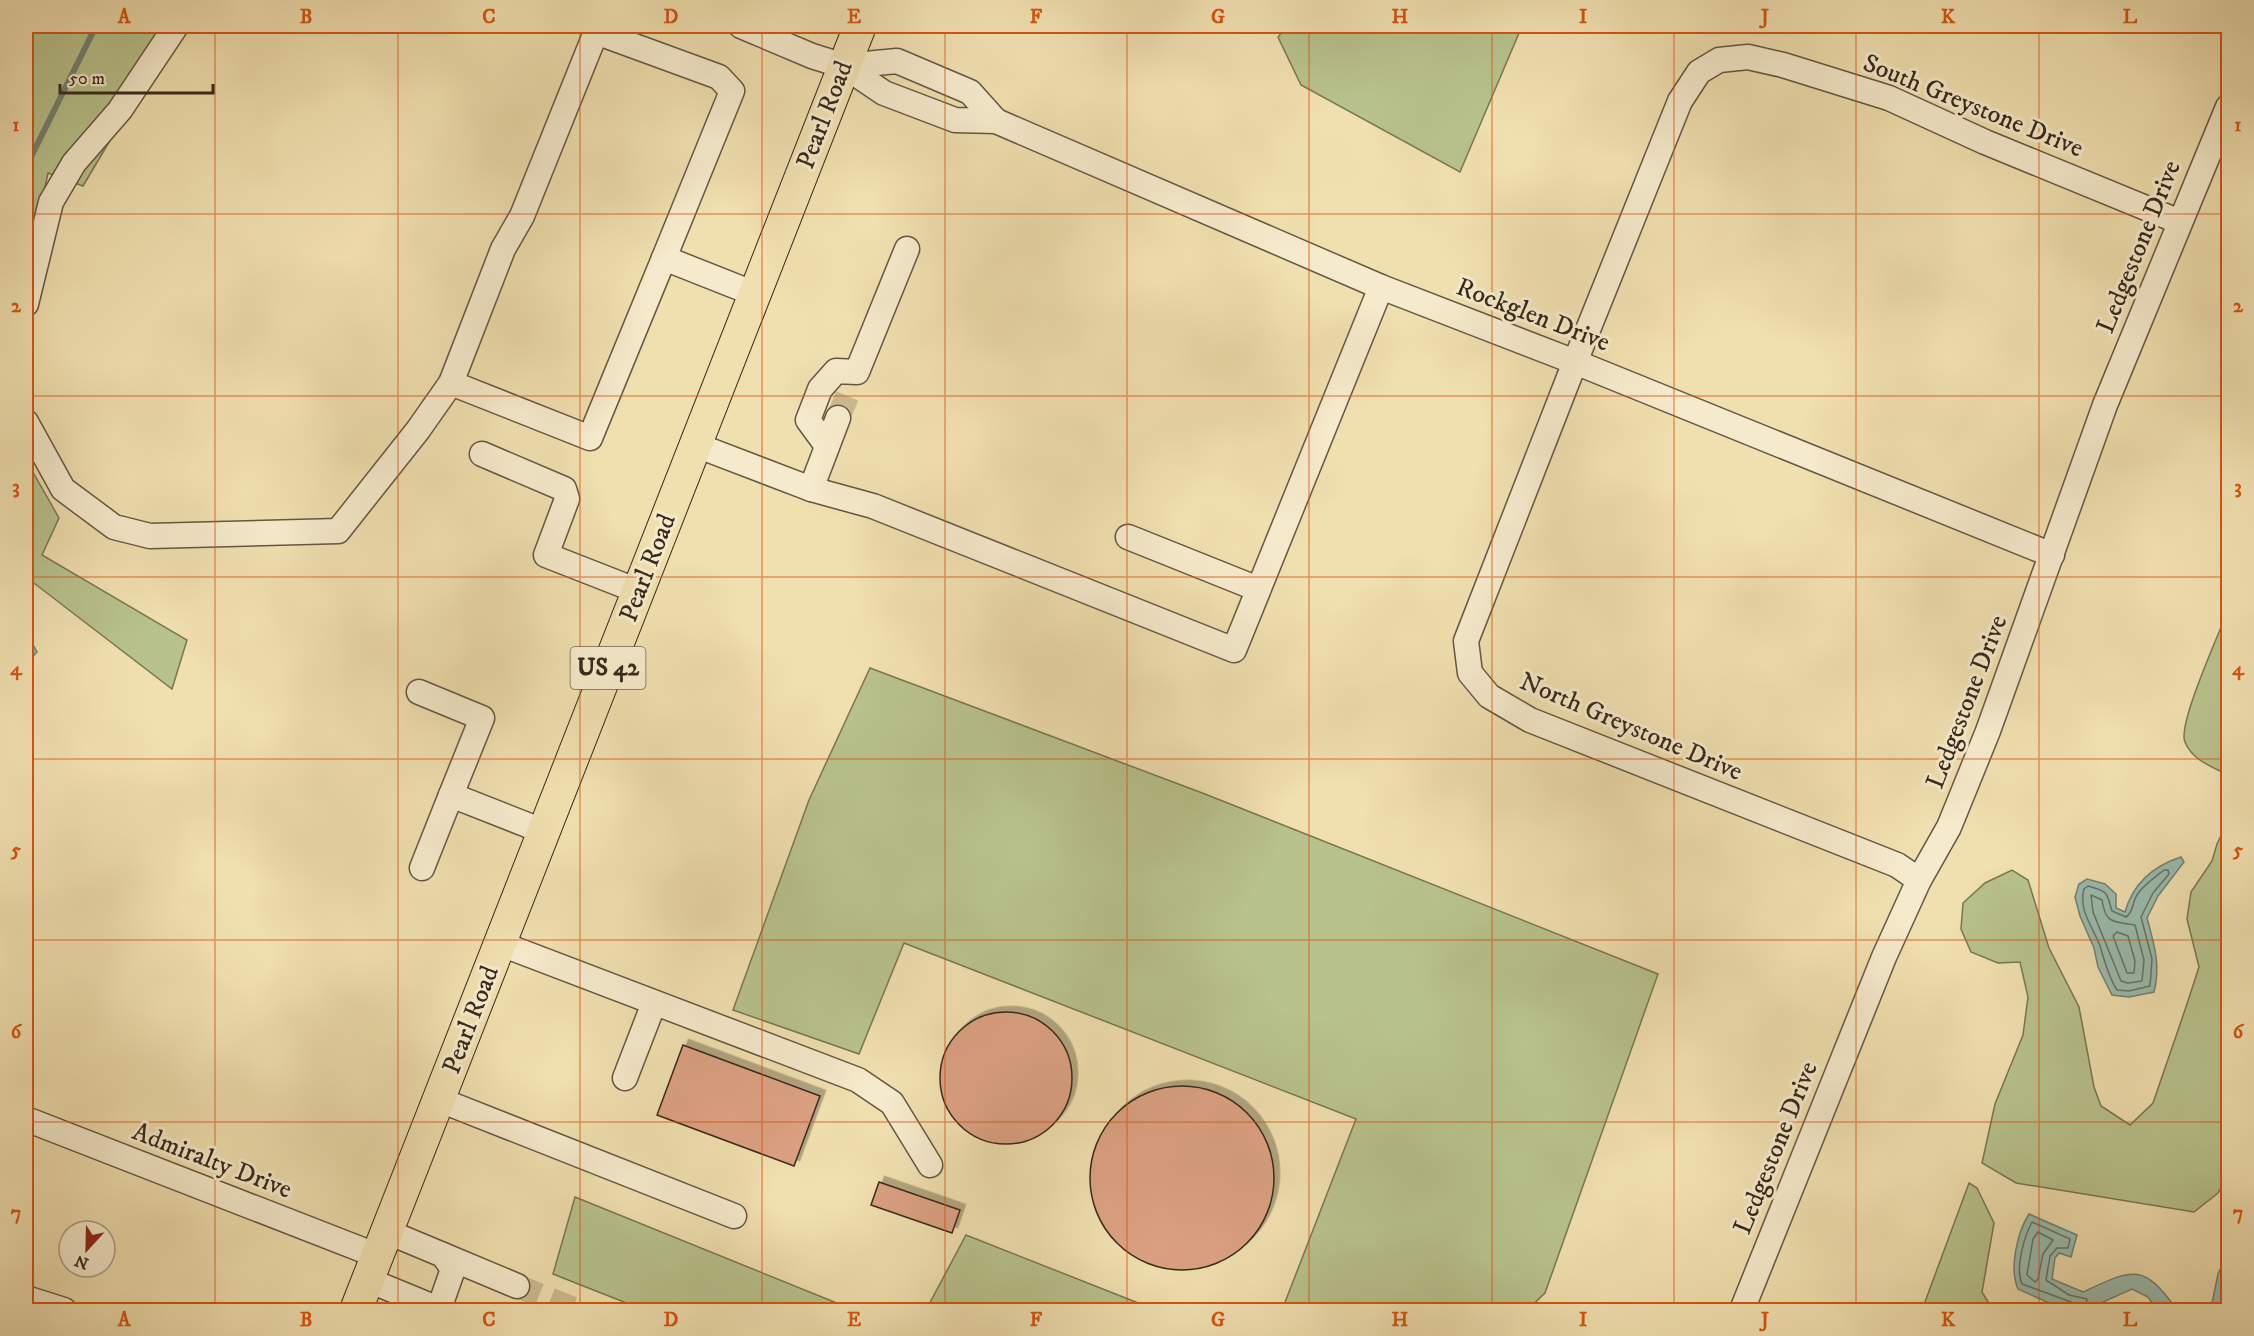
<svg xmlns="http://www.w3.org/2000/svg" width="2254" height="1336" font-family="'IM FELL DW Pica',serif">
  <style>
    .green { fill: #b8c28c; stroke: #787654; stroke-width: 1.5 }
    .water { fill: #9abcae; stroke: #728173; stroke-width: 1.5 }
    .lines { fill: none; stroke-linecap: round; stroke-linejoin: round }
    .shore { stroke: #687264; stroke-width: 1.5 }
    .stream { stroke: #728173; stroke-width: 6 }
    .building { fill: #dba182; stroke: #37291b; stroke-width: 1.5; filter: url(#shadow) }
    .minor-tunnel { stroke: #cbbb91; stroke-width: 24; stroke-dasharray: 24 12; stroke-linecap: butt }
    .minor-casing { stroke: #655640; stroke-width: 27 }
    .major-casing { stroke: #37291b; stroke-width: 34 }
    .minor { stroke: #f5eacb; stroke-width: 24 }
    .major { stroke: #f0dfaf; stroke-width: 32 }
    .grid { fill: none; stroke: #d6540e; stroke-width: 1.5; stroke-opacity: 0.55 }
    .labels { text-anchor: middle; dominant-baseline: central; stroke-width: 6; stroke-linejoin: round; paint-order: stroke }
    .shield { fill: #f5eacb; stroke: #706350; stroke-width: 1.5 }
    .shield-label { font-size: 24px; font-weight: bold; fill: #37291b }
    .street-label { font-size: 26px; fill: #37291b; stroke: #f5eacb }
    .neatline { fill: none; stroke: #d6540e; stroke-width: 2 }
    .grid-label { font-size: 20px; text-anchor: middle; font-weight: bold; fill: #d6540e }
  </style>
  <defs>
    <filter id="shadow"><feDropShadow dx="5.5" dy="-5.5" stdDeviation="0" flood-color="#0004"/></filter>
  </defs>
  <rect width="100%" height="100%" fill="#f0dfaf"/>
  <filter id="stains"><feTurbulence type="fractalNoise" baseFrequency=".00333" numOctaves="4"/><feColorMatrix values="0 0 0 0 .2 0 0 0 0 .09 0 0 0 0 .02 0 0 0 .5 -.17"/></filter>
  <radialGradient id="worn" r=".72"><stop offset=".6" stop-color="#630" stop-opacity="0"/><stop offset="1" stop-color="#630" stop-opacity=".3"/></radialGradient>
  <g class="green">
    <path d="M26,26H178L83,186L48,173L26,277Z"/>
    <path d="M1287,26H1522L1460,172L1301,85L1278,37Z"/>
    <path d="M26,460L59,518L42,555L187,640L172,689L26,577Z"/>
    <path d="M2228,610V773H2224C2208,765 2192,759 2185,742C2177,725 2220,632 2228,610Z"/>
    <path d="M870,668L1205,794L1658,974L1545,1293L1527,1310H1282L1356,1119L904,943L859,1054L733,1010L809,800Z"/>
    <path d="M2228,821V1175L2218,1193L2194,1212L2016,1183L1982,1163L1995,1104L2023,1035L2028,997L2020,962L1998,963L1971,952L1961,929L1963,903L1985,883L2012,870L2028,880L2049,948L2079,1007L2094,1087L2101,1106L2130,1125L2153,1103L2187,1004L2199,967L2187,919L2191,892L2212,861L2217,844Z"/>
    <path d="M1969,1183L1977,1188L1994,1223L1982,1292L1993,1310H1922Z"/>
    <path d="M575,1197L854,1310H644L553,1274Z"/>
    <path d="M966,1235L1156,1310H926Z"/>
  </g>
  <g class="water">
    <path d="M26,632L37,652L26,664Z"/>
    <path d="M2181,857L2184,862L2158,896L2147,918C2154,944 2161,965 2154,992L2129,997L2112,995L2098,967L2094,948L2080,916L2075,897L2079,884L2087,879L2105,884L2116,894V908L2125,912C2133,884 2153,866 2181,857Z"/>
    <path d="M2029,1214L2077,1235L2071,1257L2059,1253L2055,1258L2052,1279L2083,1292C2133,1269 2143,1262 2177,1310H2157L2148,1297L2132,1289L2085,1310L2049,1303L2018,1289C2009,1269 2017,1233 2029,1214Z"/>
    <path d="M2228,1253V1310H2207L2211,1308L2218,1274Z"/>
  </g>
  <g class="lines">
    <g class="shore">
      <path d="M2164,870H2168L2169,874L2153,893L2141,917L2152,959L2150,986L2129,991L2117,990C2108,976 2105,962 2100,946C2093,927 2078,910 2084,889L2088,886C2110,892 2106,893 2112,911L2126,917C2134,912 2132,902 2137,895C2143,885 2154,878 2164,870Z"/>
      <path d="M2091,895L2102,900C2106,926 2115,921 2135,925L2144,960L2142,981L2128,983L2121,981L2093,912Z"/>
      <path d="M2117,932L2128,936L2135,961L2134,973H2127L2113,936Z"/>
      <path d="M2038,1232L2053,1240L2043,1254L2038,1279L2035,1282L2027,1275L2033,1239Z"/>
      <path d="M2074,1310L2071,1302L2022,1284C2015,1268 2024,1237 2032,1222L2070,1239L2068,1248H2057L2050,1256L2046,1280L2069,1295L2087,1299L2085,1310"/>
    </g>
    <path class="stream" d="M26,167L96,26"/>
  </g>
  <g class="building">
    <circle cx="1006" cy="1078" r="66"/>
    <path d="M683,1045L820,1096L794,1166L657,1115Z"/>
    <circle cx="1182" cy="1178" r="92"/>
    <path d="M879,1182L960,1210L952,1233L871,1205Z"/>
  </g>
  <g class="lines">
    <g class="minor-tunnel">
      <path d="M838,418L848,394"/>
      <path d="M517,1286L576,1310"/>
    </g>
    <g class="minor-casing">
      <g id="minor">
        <path d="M741,26L812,56L844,66L884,93L955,120L996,121L1381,287L1575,362L2052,555"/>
        <path d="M844,66L897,61L970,92L996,121"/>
        <path d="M26,304L51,202L74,163L120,110L176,26"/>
        <path d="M451,383L590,438L664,258"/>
        <path d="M26,422L63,489L114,527L150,536L338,531L418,430L451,383L503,249L522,216L596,32L719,77L732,91L664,258L755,294"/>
        <path d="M696,445L811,489L873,506L1234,650L1381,287"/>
        <path d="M827,446L808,420L820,389L836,371L857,372L907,249"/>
        <path d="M482,454L564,489L567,499L546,555L638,591"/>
        <path d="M811,489L838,418"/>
        <path d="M1128,537L1258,589"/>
        <path d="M419,692L482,718L451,795"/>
        <path d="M422,868L451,795L545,832"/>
        <path d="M1919,880L1897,865L1530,720L1489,696L1470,673L1466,641L1575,362L1680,101L1699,72L1719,60L1748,57L1783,65L1889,98L1985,142L2180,222"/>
        <path d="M501,944L858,1080L892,1103L930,1165"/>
        <path d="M625,1078L654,1003"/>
        <path d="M440,1100L734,1216"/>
        <path d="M26,1119L378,1256"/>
        <path d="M388,1232L443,1255L453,1269L439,1309"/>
        <path d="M443,1255L517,1286"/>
        <path d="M368,1280L441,1310"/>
        <path d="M26,1298L64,1310"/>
        <path d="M1742,1310L1884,957L1919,880L1949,827L1988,731L2105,405L2228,107"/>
      </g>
    </g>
    <g class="major-casing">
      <path id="major" d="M356,1310L860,26"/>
    </g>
    <use href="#minor" class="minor"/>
    <use href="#major" class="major"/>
  </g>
  <path class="grid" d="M215,26V1310M398,26V1310M580,26V1310M762,26V1310M945,26V1310M1127,26V1310M1309,26V1310M1492,26V1310M1674,26V1310M1856,26V1310M2039,26V1310M26,214H2228M26,396H2228M26,577H2228M26,759H2228M26,940H2228M26,1122H2228"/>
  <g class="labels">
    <rect class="shield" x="570.5" y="647" width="75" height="42" rx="4.5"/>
    <g class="shield-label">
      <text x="608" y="668">US 42</text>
    </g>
    <g class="street-label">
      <text transform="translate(1973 106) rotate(22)">South Greystone Drive</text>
      <text transform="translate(825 115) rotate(-69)">Pearl Road</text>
      <text transform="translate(2139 247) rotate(-68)">Ledgestone Drive</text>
      <text transform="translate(1533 315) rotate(21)">Rockglen Drive</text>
      <text transform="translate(648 568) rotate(-69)">Pearl Road</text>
      <text transform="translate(1967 702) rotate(-69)">Ledgestone Drive</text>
      <text transform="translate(1631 727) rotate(23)">North Greystone Drive</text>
      <text transform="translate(471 1020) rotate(-69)">Pearl Road</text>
      <text transform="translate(1776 1148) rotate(-68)">Ledgestone Drive</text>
      <text transform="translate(212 1161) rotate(21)">Admiralty Drive</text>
    </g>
  </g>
  <rect width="2254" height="1336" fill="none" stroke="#f0dfaf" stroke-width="66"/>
  <g transform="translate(87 1249) rotate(202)"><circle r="28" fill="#f5eacb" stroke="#a99d85" stroke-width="1.5"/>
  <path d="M0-4.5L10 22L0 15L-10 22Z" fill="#8f2418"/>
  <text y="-9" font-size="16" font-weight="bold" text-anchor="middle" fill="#37291b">N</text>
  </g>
  <path d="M60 84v9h153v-9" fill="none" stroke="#37291b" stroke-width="3"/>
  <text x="69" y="84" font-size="18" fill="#37291b" stroke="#f5eacb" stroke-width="4.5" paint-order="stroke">50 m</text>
  <rect x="33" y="33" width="2188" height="1270" class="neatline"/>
  <g class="grid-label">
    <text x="124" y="23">A</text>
    <text x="306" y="23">B</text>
    <text x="489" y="23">C</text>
    <text x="671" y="23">D</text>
    <text x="854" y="23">E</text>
    <text x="1036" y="23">F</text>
    <text x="1218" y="23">G</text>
    <text x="1400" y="23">H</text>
    <text x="1583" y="23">I</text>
    <text x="1765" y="23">J</text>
    <text x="1948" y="23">K</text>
    <text x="2130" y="23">L</text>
    <text x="16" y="131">1</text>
    <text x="2238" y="131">1</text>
    <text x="16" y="312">2</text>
    <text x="2238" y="312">2</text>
    <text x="16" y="493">3</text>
    <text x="2238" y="493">3</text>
    <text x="16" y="675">4</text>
    <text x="2238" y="675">4</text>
    <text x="16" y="856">5</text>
    <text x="2238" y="856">5</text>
    <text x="16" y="1038">6</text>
    <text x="2238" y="1038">6</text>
    <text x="16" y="1219">7</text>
    <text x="2238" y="1219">7</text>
    <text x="124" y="1326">A</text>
    <text x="306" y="1326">B</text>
    <text x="489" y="1326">C</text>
    <text x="671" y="1326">D</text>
    <text x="854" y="1326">E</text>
    <text x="1036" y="1326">F</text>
    <text x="1218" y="1326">G</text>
    <text x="1400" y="1326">H</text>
    <text x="1583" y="1326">I</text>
    <text x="1765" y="1326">J</text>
    <text x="1948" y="1326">K</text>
    <text x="2130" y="1326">L</text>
  </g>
  <rect width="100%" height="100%" filter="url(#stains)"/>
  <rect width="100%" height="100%" fill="url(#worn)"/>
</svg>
